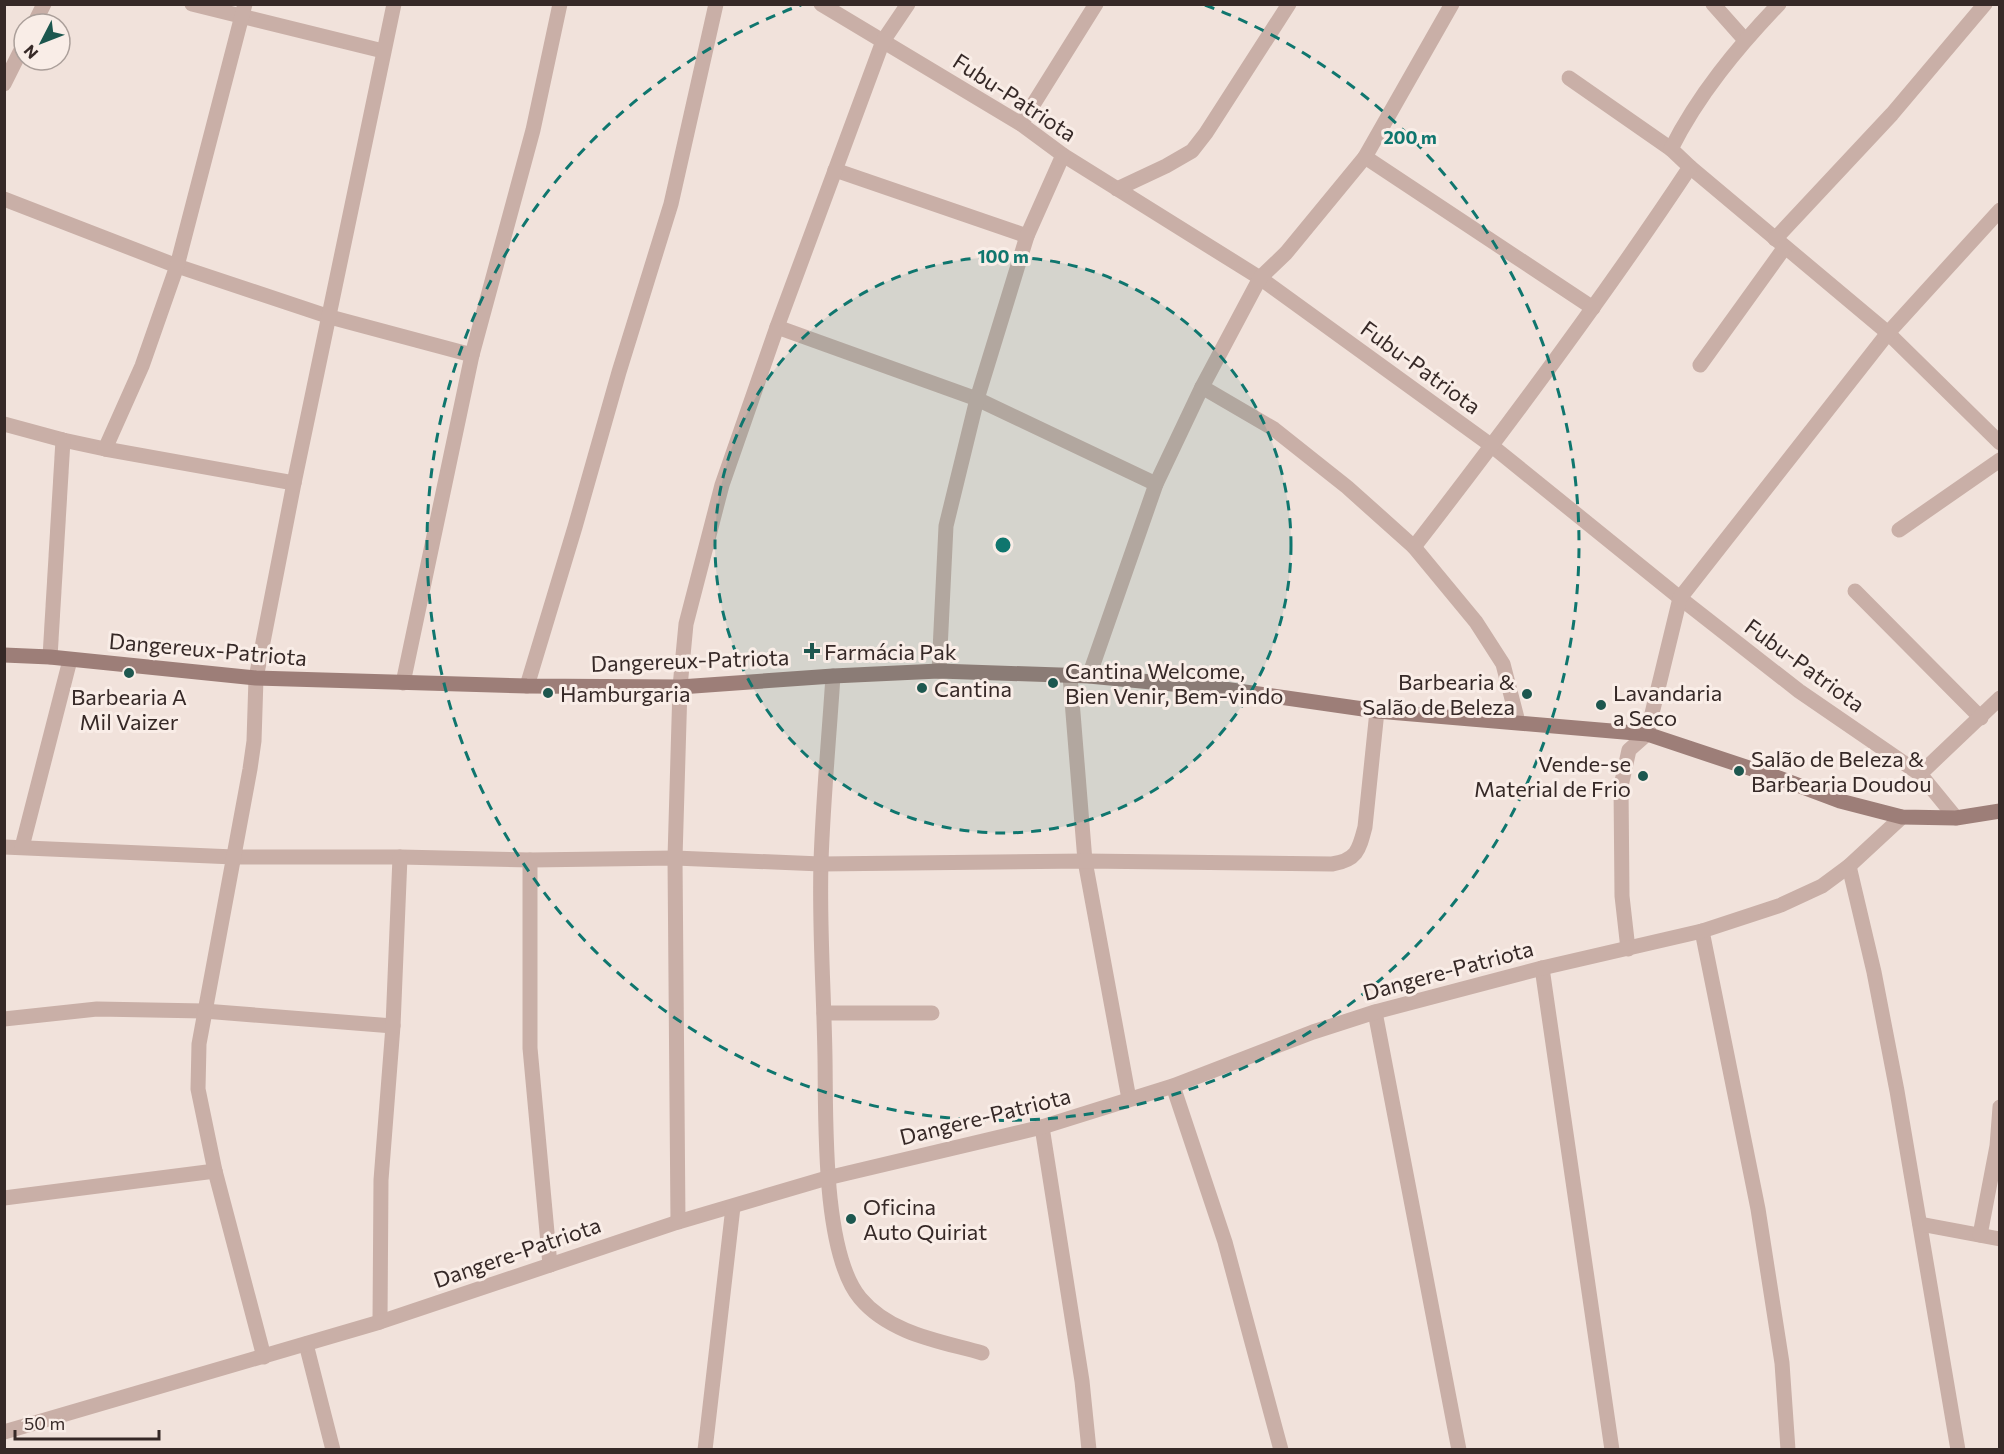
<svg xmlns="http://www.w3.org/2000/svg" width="2004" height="1454" font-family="Commissioner,sans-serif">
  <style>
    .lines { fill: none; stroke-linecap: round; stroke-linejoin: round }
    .street { stroke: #c9afa7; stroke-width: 15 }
    .secondary { stroke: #9d7e78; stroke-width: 15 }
    .ring { fill: none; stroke: #0f766e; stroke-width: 3; stroke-dasharray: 10 8 }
    .poi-dot { fill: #1d574f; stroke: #f9ede7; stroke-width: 2 }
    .labels { text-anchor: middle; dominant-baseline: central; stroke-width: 6; stroke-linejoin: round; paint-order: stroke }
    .street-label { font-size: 22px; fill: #362927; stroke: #f9ede7 }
    .poi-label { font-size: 22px; fill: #362927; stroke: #f9ede7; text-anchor: start }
    .centre { fill: #0f766e; stroke: #f9ede7; stroke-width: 3 }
    .ring-label { font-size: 18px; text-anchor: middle; font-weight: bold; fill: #0f766e; stroke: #f9ede7; stroke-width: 6; stroke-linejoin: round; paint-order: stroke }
  </style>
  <rect width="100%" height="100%" fill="#f1e2db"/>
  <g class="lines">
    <g class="street">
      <path d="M192,4L383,51"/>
      <path d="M821,4L1021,124L1063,155L1260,278L1492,446L1680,598L1799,691L1920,774L1956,818"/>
      <path d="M1713,4L1745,40"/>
      <path d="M34,24L44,4"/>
      <path d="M1569,78L1671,149"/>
      <path d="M4,84L24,44"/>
      <path d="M1021,124L1096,4"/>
      <path d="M1365,157L1593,308"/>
      <path d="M1690,167L1888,333L2000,443"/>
      <path d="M835,170L1027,236"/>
      <path d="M1117,189L1166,166L1192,151L1206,133L1289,4"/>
      <path d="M4,199L177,266L330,317L472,355"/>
      <path d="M1775,239L1892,114L1985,4"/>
      <path d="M777,327L977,399L1156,484"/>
      <path d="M1700,365L1785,247"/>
      <path d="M1202,387L1274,429L1347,487L1414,547L1476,622L1503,664L1518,722"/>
      <path d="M4,424L63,440L105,449L294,483"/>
      <path d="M105,449L142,366L177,266L245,4"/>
      <path d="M1899,530L2000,460"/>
      <path d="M1414,547C1510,423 1604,297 1690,167L1671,149C1698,95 1737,48 1779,4"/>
      <path d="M1855,591L1981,718"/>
      <path d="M50,657L63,440"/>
      <path d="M939,671L946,526L977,399L1027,236L1063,155"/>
      <path d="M833,676C829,738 823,800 821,862C819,927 824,993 825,1058C826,1118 822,1252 860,1298C890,1334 940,1341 982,1353"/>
      <path d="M1070,676L1085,861L1129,1099"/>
      <path d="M1089,676L1156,484L1202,387L1260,278L1286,253L1365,157L1452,4"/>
      <path d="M403,683L472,355L533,130L560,4"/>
      <path d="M527,686L575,527L619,372L671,204L716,4"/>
      <path d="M1920,774L2000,698"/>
      <path d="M4,847L234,857H400L530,860L675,858L821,864L1085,861L1332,864C1357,860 1359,850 1365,827L1377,711"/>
      <path d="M22,847L70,660"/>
      <path d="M530,860V1048L550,1265"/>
      <path d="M1849,866L1874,972L1897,1091L1958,1450"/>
      <path d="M1702,931L1758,1209L1782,1363L1788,1450"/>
      <path d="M1628,949L1622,896L1621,786L1629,750L1647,734L1680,598L1888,333L2000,210"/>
      <path d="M1542,968L1612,1450"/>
      <path d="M1375,1012L1459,1450"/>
      <path d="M824,1013H932"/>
      <path d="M4,1019L97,1009L204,1011L393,1026"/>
      <path d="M1173,1086L1225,1242L1281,1450"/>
      <path d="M1042,1127L1082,1381L1089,1450"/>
      <path d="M4,1198L215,1171"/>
      <path d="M678,1222L675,858L680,687L686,624L722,485L777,327L883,41L908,4"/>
      <path d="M1920,1224L2000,1239"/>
      <path d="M1980,1235L1997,1146L2000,1107"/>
      <path d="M380,1322L381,1180L393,1026L400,857"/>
      <path d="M306,1344L333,1450"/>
      <path d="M264,1357L215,1171L198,1089L199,1044L250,769L254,741L256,678L294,483L394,4"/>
      <path d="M4,1432L380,1322L678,1222L827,1178L1042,1127L1173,1086L1313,1032L1375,1012L1542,968L1702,931L1781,905L1822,886L1849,866L1902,817"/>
      <path d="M705,1450L733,1207"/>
    </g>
    <path class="secondary" d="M4,655L50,657L256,678L527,686L680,687L833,676L939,671L1089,676L1224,689L1377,711L1647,734L1779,778L1840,801L1902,817L1956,818L2000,811"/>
  </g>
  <circle cx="1003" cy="545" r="288" fill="#0f766e" fill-opacity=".12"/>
  <g class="ring">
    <circle cx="1003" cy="545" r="288"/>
    <path d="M1205 5A576 576 0 1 1 801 5"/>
  </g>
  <g class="poi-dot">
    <path d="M809 642h6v6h6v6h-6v6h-6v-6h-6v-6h6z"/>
    <circle cx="129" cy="673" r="6"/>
    <circle cx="1053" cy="683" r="6"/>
    <circle cx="922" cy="688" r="6"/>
    <circle cx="548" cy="693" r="6"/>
    <circle cx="1527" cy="694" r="6"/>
    <circle cx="1601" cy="705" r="6"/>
    <circle cx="1739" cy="771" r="6"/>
    <circle cx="1643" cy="776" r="6"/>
    <circle cx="851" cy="1219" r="6"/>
  </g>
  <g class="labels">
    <g class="street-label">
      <text transform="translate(1015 97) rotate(33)">Fubu-Patriota</text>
      <text transform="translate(1421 367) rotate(36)">Fubu-Patriota</text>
      <text transform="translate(208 649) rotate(5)">Dangereux-Patriota</text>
      <text transform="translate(690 660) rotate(-2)">Dangereux-Patriota</text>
      <text transform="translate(1805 665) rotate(36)">Fubu-Patriota</text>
      <text transform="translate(1448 970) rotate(-15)">Dangere-Patriota</text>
      <text transform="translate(985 1116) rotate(-14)">Dangere-Patriota</text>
      <text transform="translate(517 1252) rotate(-19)">Dangere-Patriota</text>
    </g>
    <g class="poi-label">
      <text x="824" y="651">Farmácia Pak</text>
      <text x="1065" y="670">Cantina Welcome,<tspan x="1065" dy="25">Bien Venir, Bem-vindo</tspan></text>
      <text x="1515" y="681" text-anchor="end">Barbearia &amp;<tspan x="1515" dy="25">Salão de Beleza</tspan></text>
      <text x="934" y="688">Cantina</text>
      <text x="1613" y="692">Lavandaria<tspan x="1613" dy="25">a Seco</tspan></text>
      <text x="560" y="693">Hamburgaria</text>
      <text x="129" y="696" text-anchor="middle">Barbearia A<tspan x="129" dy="25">Mil Vaizer</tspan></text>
      <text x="1751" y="758">Salão de Beleza &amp;<tspan x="1751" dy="25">Barbearia Doudou</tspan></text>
      <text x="1631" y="763" text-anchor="end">Vende-se<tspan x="1631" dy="25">Material de Frio</tspan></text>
      <text x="863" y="1206">Oficina<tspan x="863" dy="25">Auto Quiriat</tspan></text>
    </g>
  </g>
  <circle cx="1003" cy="545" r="9" class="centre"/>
  <g class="ring-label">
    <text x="1410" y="144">200 m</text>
    <text x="1003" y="263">100 m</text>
  </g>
  <rect width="2004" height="1454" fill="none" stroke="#362927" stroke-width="12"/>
  <g transform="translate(42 42) rotate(228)"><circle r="28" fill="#f9ede7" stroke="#ab9f9a" stroke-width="1.5"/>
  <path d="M0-4.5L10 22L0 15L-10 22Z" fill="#1d574f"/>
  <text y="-9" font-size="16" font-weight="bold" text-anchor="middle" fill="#362927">N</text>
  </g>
  <path d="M15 1430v9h144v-9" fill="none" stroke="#362927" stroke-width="3"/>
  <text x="24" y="1430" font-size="18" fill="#362927" stroke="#f9ede7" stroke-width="4.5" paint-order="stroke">50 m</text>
</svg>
